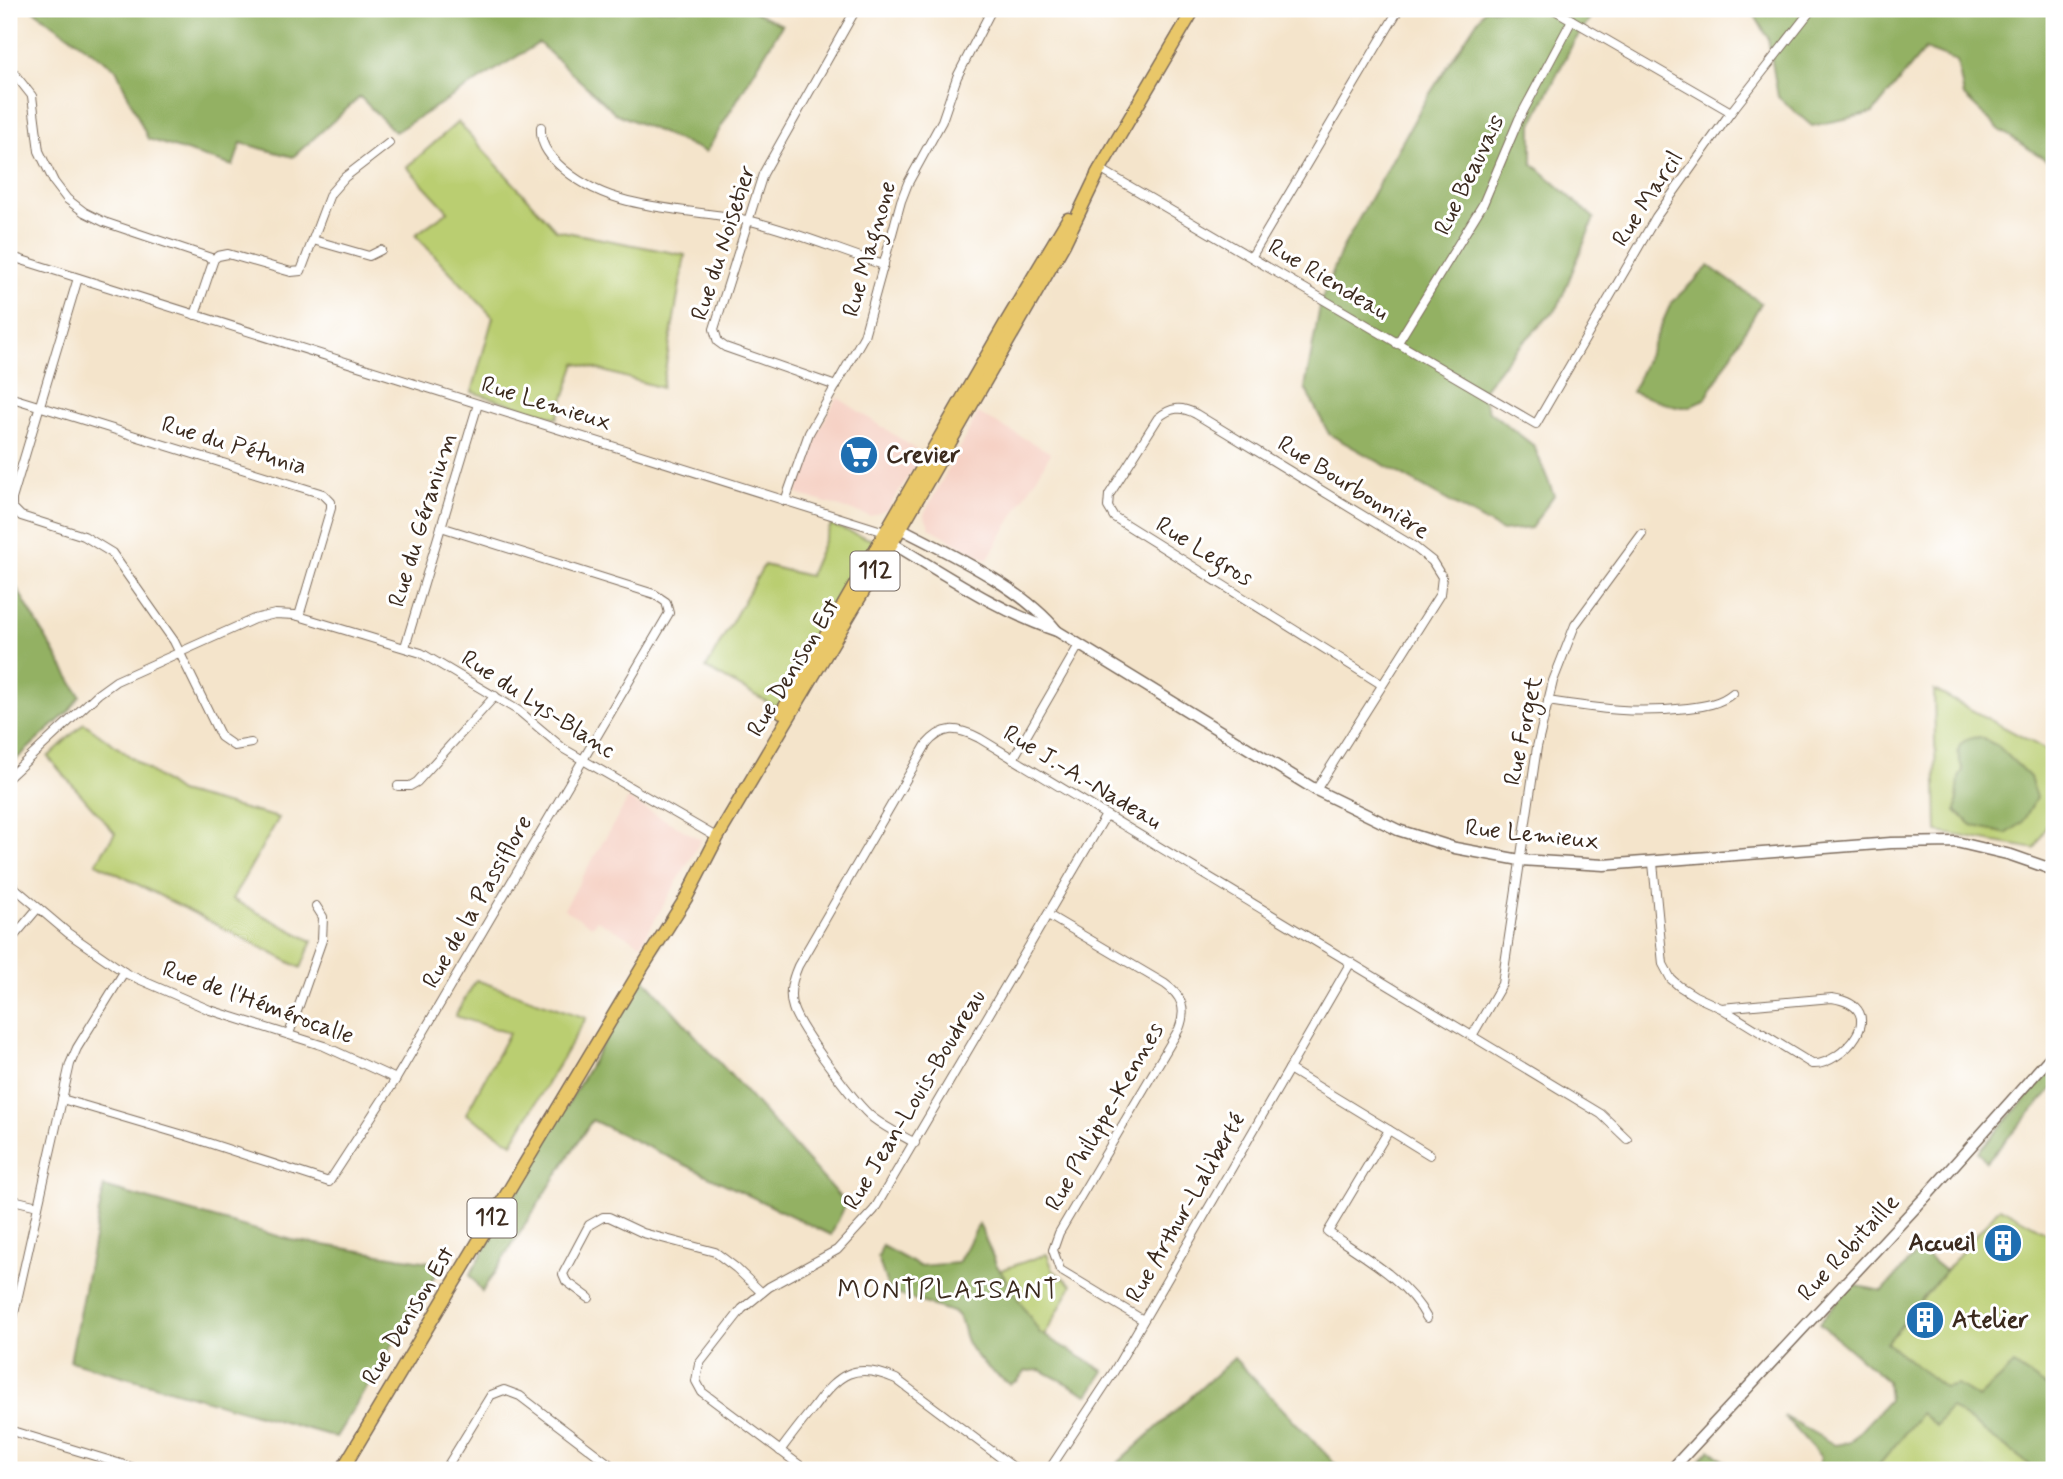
<svg xmlns="http://www.w3.org/2000/svg" width="2063" height="1479" font-family="Mynerve,sans-serif">
  <style>
    .built { fill: #f6d1c5 }
    .green { fill: #bace71; stroke: #7a7c48; stroke-width: 2 }
    .forest { fill: #93b163; stroke: #676e40; stroke-width: 2 }
    .lines { fill: none; stroke-linecap: round; stroke-linejoin: round }
    .minor-casing { stroke: #7c6b5b; stroke-width: 10 }
    .tertiary-casing { stroke: #7c6b5b; stroke-width: 13 }
    .primary-casing { stroke: #7c6b5b; stroke-width: 15 }
    .minor { stroke: #fff; stroke-width: 8 }
    .tertiary { stroke: #fff; stroke-width: 10 }
    .primary { stroke: #e9c769; stroke-width: 12 }
    .labels { text-anchor: middle; dominant-baseline: central; stroke-width: 6; stroke-linejoin: round; paint-order: stroke }
    .shield { fill: #fff; stroke: #766a62; stroke-width: 2 }
    .shield-label { font-size: 23px; font-weight: bold; fill: #3b2a1e }
    .street-label { font-size: 24px; fill: #3b2a1e; stroke: #fff }
    .poi-label { font-size: 24px; font-weight: bold; fill: #3b2a1e; stroke: #fff; text-anchor: start }
    .neighbourhood-label { font-size: 26px; letter-spacing: 2px; fill: #3b2a1e; stroke: #fff }
  </style>
  <rect width="100%" height="100%" fill="#fff"/>
  <filter id="ink" filterUnits="userSpaceOnUse"><feTurbulence type="fractalNoise" baseFrequency=".0143" numOctaves="2"/><feDisplacementMap in="SourceGraphic" scale="14" xChannelSelector="R" yChannelSelector="G"/><feConvolveMatrix kernelMatrix="1 2 1 2 8 2 1 2 1" color-interpolation-filters="sRGB"/></filter>
  <filter id="wash" filterUnits="userSpaceOnUse"><feTurbulence type="fractalNoise" baseFrequency=".00686" numOctaves="4" result="noise"/><feDisplacementMap in="SourceGraphic" scale="28" xChannelSelector="R" yChannelSelector="G"/><feGaussianBlur stdDeviation="1.57" result="paint"/><feColorMatrix in="noise" values="0 0 0 0 0 0 0 0 0 0 0 0 0 0 0 0 0 1.4 0 .05"/><feComposite in="paint" operator="in"/></filter>
  <g filter="url(#wash)">
    <rect width="100%" height="100%" fill="#f4e4cb"/>
    <g class="built">
      <path d="M837,397L923,454L887,510L876,514L870,516L797,494L810,446Z"/>
      <path d="M978,413L1051,453L987,560L930,528L924,514Z"/>
      <path d="M628,799L701,840L641,944L597,920L592,926L564,909Z"/>
    </g>
    <g class="green">
      <path d="M458,122L556,230L685,255L662,388L576,363L557,418L472,392L493,317L415,235L448,211L407,167Z"/>
      <path d="M831,525L875,541L780,709L706,668L764,565L809,576Z"/>
      <path d="M1934,690L2054,754V810L2035,849L1937,832Z"/>
      <path d="M84,723L179,792L279,818L232,899L312,941L301,968L96,863L115,833L48,757Z"/>
      <path d="M476,980L586,1018L512,1143L466,1114L509,1033L455,1016Z"/>
      <path d="M2000,1207L2054,1237V1470H1833L1902,1390L1843,1336L1919,1250L1945,1271Z"/>
      <path d="M1047,1254L1053,1270L1072,1285L1038,1348L938,1292Z"/>
    </g>
    <g class="forest">
      <path d="M32,9H749L782,25L706,152L615,113L539,43L395,132L360,97L293,157L241,143L233,166L148,139L116,69Z"/>
      <path d="M1485,9H1596L1572,45L1532,124V163L1594,218L1558,307L1509,357L1481,393L1489,411L1534,446L1554,495L1531,528L1502,531L1329,434L1305,388L1321,301L1342,249L1425,101Z"/>
      <path d="M1751,9H2054V165L2000,130L1964,96L1957,61L1925,49L1873,113L1812,126L1778,97L1768,38Z"/>
      <path d="M1709,266L1761,303L1706,398L1690,407H1676L1632,392L1671,303Z"/>
      <path d="M9,575L80,696L69,711L9,766Z"/>
      <path d="M1980,737L1998,746L2030,777L2036,798L2022,823L2006,834L1972,825L1956,811L1959,778L1963,770C1955,751 1955,739 1980,737Z"/>
      <path d="M686,898L642,976L846,1204L831,1235L592,1120L482,1292L470,1275Z"/>
      <path d="M2054,1067V1087L1986,1162L1978,1152Z"/>
      <path d="M104,1187L292,1240L442,1264L336,1437L70,1361Z"/>
      <path d="M979,1224L996,1264L1040,1333L1104,1371L1088,1395L1041,1370L1026,1371L1017,1381L1010,1384C994,1375 973,1356 966,1339C962,1328 964,1322 955,1313L893,1293L887,1285L878,1258L882,1246L919,1266L958,1263Z"/>
      <path d="M1919,1250L1945,1271L1887,1343L1945,1388L1957,1385L1978,1398L2014,1365L2054,1392V1470H2037L1950,1407L1936,1426L1921,1413L1875,1470H1818L1821,1457L1784,1416L1835,1445L1850,1442L1889,1400L1887,1381L1819,1323L1852,1285L1883,1291Z"/>
      <path d="M1234,1358L1341,1470H1114L1118,1463Z"/>
      <path d="M1710,1449L1734,1470H1691Z"/>
    </g>
  </g>
  <g filter="url(#ink)">
    <g class="lines">
      <g class="minor-casing">
        <g id="minor">
          <path d="M1553,9L1731,112"/>
          <path d="M9,67L32,96L39,151L54,182L67,199L84,212L104,222L214,259"/>
          <path d="M541,127C540,143 547,153 558,164C610,214 685,206 751,221C796,232 840,251 884,265"/>
          <path d="M1100,169L1536,424L1656,217L1731,112L1812,9"/>
          <path d="M313,240L369,256L381,250"/>
          <path d="M9,256L885,532"/>
          <path d="M1252,256L1399,9"/>
          <path d="M78,278L12,499V507L21,516L84,536L112,553L174,641L221,737L234,746L251,743"/>
          <path d="M195,315L214,259L218,256L228,254L291,272L301,271L330,194L345,177L389,143"/>
          <path d="M1397,344L1483,204L1519,119L1572,20"/>
          <path d="M836,386L725,347L718,342L714,329L763,174L856,9"/>
          <path d="M9,397L323,494L331,502V508L299,616"/>
          <path d="M785,501L809,433L864,336L901,201L908,183L942,121L957,77L992,9"/>
          <path d="M405,647L478,404"/>
          <path d="M1548,701C1600,709 1635,714 1688,708C1704,706 1720,704 1733,693"/>
          <path d="M1013,759L1079,645"/>
          <path d="M9,777L98,694L116,681L254,619L275,614L295,615L421,653L519,711L564,749L711,834"/>
          <path d="M398,786H410L417,782L495,696"/>
          <path d="M1316,790L1440,594L1442,577L1432,561L1413,546L1196,414C1181,406 1171,407 1158,418L1109,495L1108,507L1114,517L1381,684"/>
          <path d="M1653,863L1663,964L1671,979L1679,986L1695,996L1721,1008L1812,1064C1840,1067 1895,1008 1832,998L1721,1008"/>
          <path d="M9,883L68,933L127,974L210,1010L324,1046L396,1079"/>
          <path d="M1048,915L1165,984C1182,996 1187,1009 1179,1029L1059,1233L1053,1250L1060,1270L1143,1320"/>
          <path d="M9,942L38,908"/>
          <path d="M289,1034L322,940L323,917L316,906"/>
          <path d="M1472,1036L1502,984L1537,747L1553,681L1575,625L1642,534"/>
          <path d="M1289,1069L1430,1155"/>
          <path d="M62,1099L187,1136L329,1182L396,1079L669,613L666,602L654,594L441,527"/>
          <path d="M1389,1130L1328,1232C1363,1256 1407,1280 1427,1318"/>
          <path d="M915,1143C901,1135 886,1128 873,1118C856,1105 799,1028 793,1008C788,994 792,980 798,966L926,745C943,725 957,727 979,738L1601,1114L1627,1139"/>
          <path d="M9,1199L38,1206"/>
          <path d="M589,1298L566,1281L563,1274L589,1225L603,1217H609L643,1233L715,1252L736,1268L761,1292"/>
          <path d="M9,1336L70,1064L77,1048L124,972"/>
          <path d="M9,1430L141,1470"/>
          <path d="M780,1451C791,1436 802,1422 814,1407C838,1374 855,1361 896,1379L1017,1470"/>
          <path d="M445,1470L491,1395L504,1390L520,1396L617,1470"/>
          <path d="M806,1470L702,1392L696,1381L699,1364L742,1309L769,1287L837,1250L874,1210L1106,815"/>
          <path d="M1049,1470L1113,1373L1351,962"/>
        </g>
      </g>
      <g class="tertiary-casing">
        <g id="tertiary">
          <path d="M894,530L900,528C950,554 1023,588 1057,631"/>
          <path d="M888,538L892,543C946,575 998,611 1057,631L1316,790L1398,830L1455,848L1520,860L1604,865L1891,843L1956,842L2011,855L2054,870"/>
          <path d="M1671,1470L1929,1193L2054,1053"/>
        </g>
      </g>
      <g class="primary-casing">
        <g id="primary">
          <path d="M1097,174L1194,9"/>
          <path d="M782,712L1004,326L1068,219"/>
          <path d="M342,1470L643,966L686,898L717,838L892,543L1064,244L1100,169"/>
        </g>
      </g>
      <use href="#minor" class="minor"/>
      <use href="#tertiary" class="tertiary"/>
      <use href="#primary" class="primary"/>
    </g>
  </g>
  <defs>
    <g id="supermarket-disc" transform="scale(2.0125)"><circle r="9.5" fill="#1f6fb2" stroke="#fff"/><path d="M-6-5.5h2.5l.6 2H6L4.5 2H-2.5L-4.4-4H-6ZM-1.5 3.2a1.3 1.3 0 1 0 .1 0ZM3 3.2a1.3 1.3 0 1 0 .1 0Z" fill="#fff"/></g>
    <g id="building-disc" transform="scale(2.0125)"><circle r="9.5" fill="#1f6fb2" stroke="#fff"/><path d="M-4-6H4V6H1V3H-1V6H-4ZM-2.5-4.3h1.7v1.8h-1.7ZM.8-4.3h1.7v1.8H.8ZM-2.5-1h1.7V.8h-1.7ZM.8-1h1.7V.8H.8Z" fill="#fff"/></g>
  </defs>
  <g fill-rule="evenodd">
    <use href="#supermarket-disc" x="859" y="455"/>
    <use href="#building-disc" x="2003" y="1243"/>
    <use href="#building-disc" x="1925" y="1320"/>
  </g>
  <g class="labels">
    <g class="shield">
      <rect x="850.5" y="551.5" width="49" height="39" rx="5"/>
      <rect x="467.5" y="1198.5" width="49" height="39" rx="5"/>
    </g>
    <g class="shield-label">
      <text x="875" y="571">112</text>
      <text x="492" y="1218">112</text>
    </g>
    <g class="street-label">
      <text transform="translate(1470 175) rotate(-64)">Rue Beauvais</text>
      <text transform="translate(1648 199) rotate(-57)">Rue Marcil</text>
      <text transform="translate(724 243) rotate(-72)">Rue du Noisetier</text>
      <text transform="translate(870 249) rotate(-74)">Rue Magnone</text>
      <text transform="translate(1328 280) rotate(31)">Rue Riendeau</text>
      <text transform="translate(546 404) rotate(17)">Rue Lemieux</text>
      <text transform="translate(234 446) rotate(17)">Rue du Pétunia</text>
      <text transform="translate(1353 488) rotate(32)">Rue Bourbonnière</text>
      <text transform="translate(423 520) rotate(-73)">Rue du Géranium</text>
      <text transform="translate(1204 552) rotate(32)">Rue Legros</text>
      <text transform="translate(794 668) rotate(-59)">Rue Denison Est</text>
      <text transform="translate(538 705) rotate(33)">Rue du Lys-Blanc</text>
      <text transform="translate(1524 731) rotate(-78)">Rue Forget</text>
      <text transform="translate(1082 778) rotate(31)">Rue J.-A.-Nadeau</text>
      <text transform="translate(1532 835) rotate(6)">Rue Lemieux</text>
      <text transform="translate(478 902) rotate(-60)">Rue de la Passiflore</text>
      <text transform="translate(258 1003) rotate(20)">Rue de l'Hémérocalle</text>
      <text transform="translate(915 1100) rotate(-59)">Rue Jean-Louis-Boudreau</text>
      <text transform="translate(1105 1117) rotate(-60)">Rue Philippe-Kennes</text>
      <text transform="translate(1186 1208) rotate(-60)">Rue Arthur-Laliberté</text>
      <text transform="translate(1849 1248) rotate(-47)">Rue Robitaille</text>
      <text transform="translate(409 1316) rotate(-59)">Rue Denison Est</text>
    </g>
    <g class="poi-label">
      <text x="886" y="455">Crevier</text>
      <text x="1976" y="1243" text-anchor="end">Accueil</text>
      <text x="1952" y="1320">Atelier</text>
    </g>
    <g class="neighbourhood-label">
      <text x="949" y="1291">MONTPLAISANT</text>
    </g>
  </g>
  <rect width="2063" height="1479" fill="none" stroke="#fff" stroke-width="35"/>
</svg>
